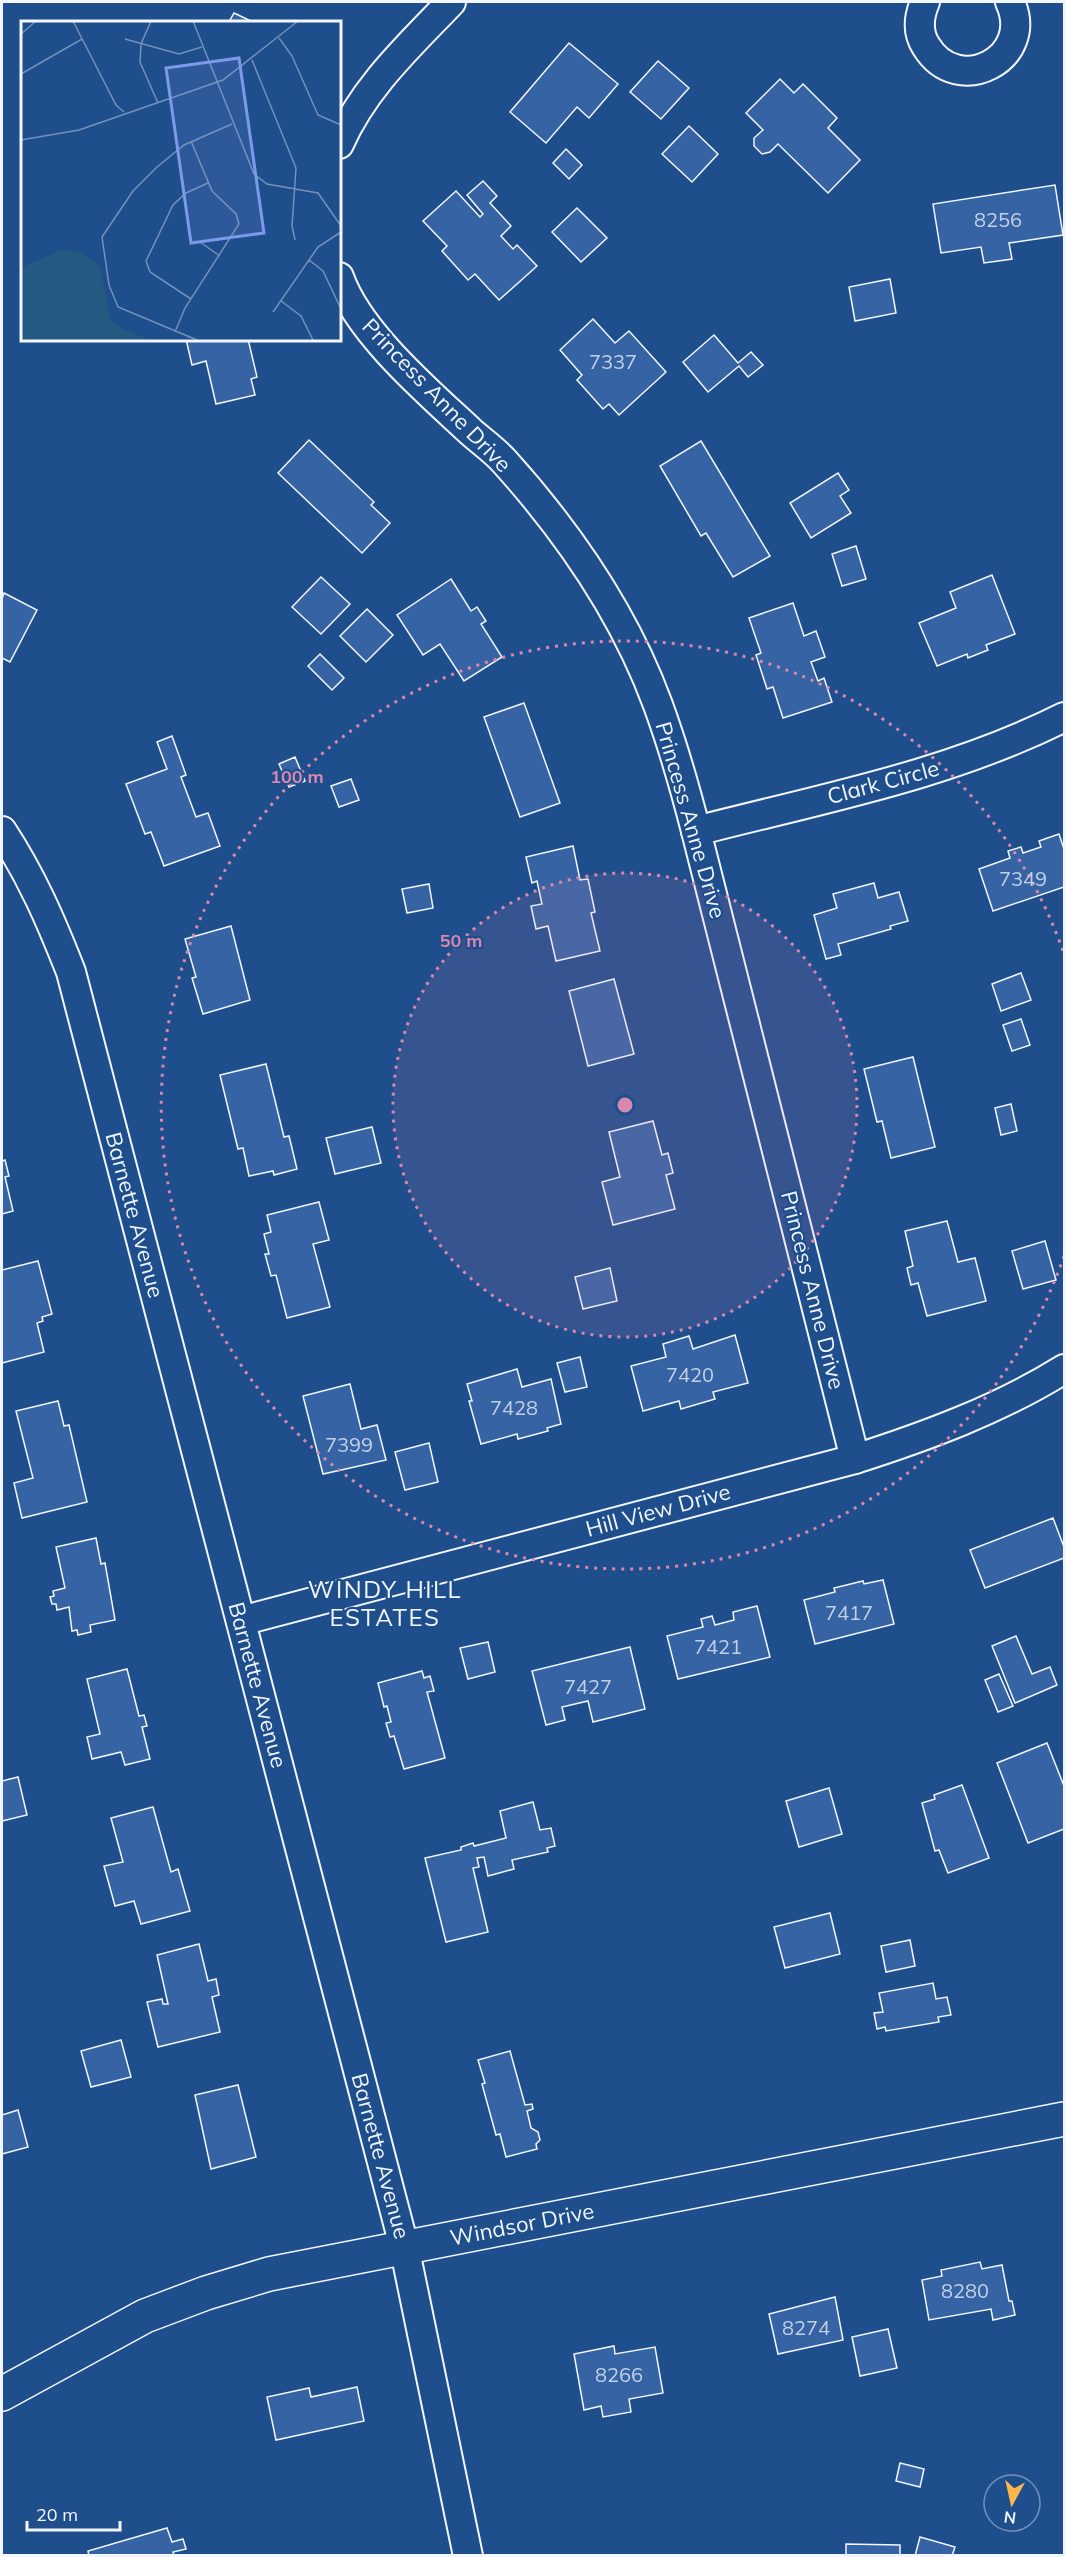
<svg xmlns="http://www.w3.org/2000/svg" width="1066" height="2557" font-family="Mulish,sans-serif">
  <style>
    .building { fill: #3563a3; stroke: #f2f6ff; stroke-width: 1.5 }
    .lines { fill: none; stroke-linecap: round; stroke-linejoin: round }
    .street-casing { stroke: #f2f6ff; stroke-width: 32 }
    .secondary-casing { stroke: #f2f6ff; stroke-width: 36 }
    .street { stroke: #1f4e8c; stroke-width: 28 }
    .secondary { stroke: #1f4e8c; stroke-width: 33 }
    .ring { fill: none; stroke: #da87ad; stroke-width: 3; stroke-dasharray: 3 6 }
    .labels { text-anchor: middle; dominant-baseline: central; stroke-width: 4.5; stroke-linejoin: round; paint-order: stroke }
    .number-label { font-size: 20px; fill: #c3d1e8 }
    .street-label { font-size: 22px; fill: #f2f6ff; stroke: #1f4e8c }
    .neighbourhood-label { font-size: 24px; letter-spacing: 1.5px; fill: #f2f6ff; stroke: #1f4e8c }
    .inset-road { fill: none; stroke: #7391ba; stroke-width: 1.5 }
    .view { fill: #7d9aea; fill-opacity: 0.15; stroke: #7d9aea; stroke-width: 3 }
    .inset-edge { fill: none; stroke: #f2f6ff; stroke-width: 3 }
    .centre { fill: #da87ad; stroke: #1f4e8c; stroke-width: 3 }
    .ring-label { font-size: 18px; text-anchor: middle; font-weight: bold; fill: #da87ad; stroke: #1f4e8c; stroke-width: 4.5; stroke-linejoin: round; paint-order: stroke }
  </style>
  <rect width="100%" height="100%" fill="#1f4e8c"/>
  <g class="building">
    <path d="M234,13L253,22H229Z"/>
    <path d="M569,43L618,84L589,118L577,107L546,143L510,112Z"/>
    <path d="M658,61L689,88L661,119L630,92Z"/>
    <path d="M780,79L794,93L803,84L837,118L828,128L860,160L828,193L778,144L770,152L762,154L754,146V138L763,130L746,113Z"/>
    <path d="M689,126L718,154L692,182L662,154Z"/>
    <path d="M566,149L582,165L569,179L553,163Z"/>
    <path d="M483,181L497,196L490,203L511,226L501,236L513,249L517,245L537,266L499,300L475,274L468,280L442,251L447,246L423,221L456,191L480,217L483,214L467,195Z"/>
    <path d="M1055,185L1063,235L1009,243L1012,259L984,263L981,247L941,253L933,204Z"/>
    <path d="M577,208L607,238L581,262L552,232Z"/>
    <path d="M890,279L896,313L855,321L849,287Z"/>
    <path d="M593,319L615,343L629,331L666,372L619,415L609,404L603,409L577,380L582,375L560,350Z"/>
    <path d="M714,335L738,363L751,352L763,365L748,377L739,366L708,392L683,362Z"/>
    <path d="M186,339H248L257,377L251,379L255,395L216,404L206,361L192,365Z"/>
    <path d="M309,440L374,502L371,505L390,523L362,553L278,473Z"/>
    <path d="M701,441L770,556L733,577L706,533L701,536L660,466Z"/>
    <path d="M838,473L849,490L840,496L851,513L811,538L790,503Z"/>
    <path d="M856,546L866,579L842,586L832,554Z"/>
    <path d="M992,575L1015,634L986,645L988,650L968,658L967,654L937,666L919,623L956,608L950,592Z"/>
    <path d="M321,577L350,604L321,634L292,607Z"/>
    <path d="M451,579L471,611L477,607L486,621L481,624L502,657L464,681L440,644L423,655L397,615Z"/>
    <path d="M4,593L37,610L10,662L2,658V599Z"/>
    <path d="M793,603L804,636L816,631L825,657L811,662L818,681L824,678L832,702L783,718L773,687L767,689L756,655L761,653L749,618Z"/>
    <path d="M367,609L393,635L366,662L340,636Z"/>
    <path d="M320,654L344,678L332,690L308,666Z"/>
    <path d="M524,703L560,803L520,817L484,717Z"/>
    <path d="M172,736L186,775L181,777L196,817L208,813L220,846L164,866L151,832L145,834L126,784L167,769L157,742Z"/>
    <path d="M295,757L305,781L289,787L279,764Z"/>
    <path d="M351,779L359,800L339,807L331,786Z"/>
    <path d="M1059,834L1064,849V887L993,911L979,869L1010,858L1008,851L1021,847L1023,853L1041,847L1039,841Z"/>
    <path d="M573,846L580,880L588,879L595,912L591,913L600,951L556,961L548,926L536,929L531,906L542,904L537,881L532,883L526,857Z"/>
    <path d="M874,883L878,898L899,892L908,921L890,926L891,929L838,944L841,955L826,959L814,915L837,908L833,894Z"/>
    <path d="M429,884L433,908L407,913L402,889Z"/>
    <path d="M231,926L250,1000L203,1014L192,978L196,977L185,939Z"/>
    <path d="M1021,973L1031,1000L1001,1011L992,984Z"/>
    <path d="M614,979L634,1054L588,1066L569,991Z"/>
    <path d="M1021,1019L1030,1045L1012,1051L1003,1025Z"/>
    <path d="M913,1057L935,1147L891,1158L882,1121L877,1122L864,1069Z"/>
    <path d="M266,1064L284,1137L289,1136L297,1169L274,1175L273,1171L249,1176L243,1148L238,1149L220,1075Z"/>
    <path d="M1011,1104L1017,1131L1001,1135L995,1108Z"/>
    <path d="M653,1121L662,1155L668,1153L673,1173L666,1175L675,1209L613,1225L602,1182L620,1177L609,1132Z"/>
    <path d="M372,1127L381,1163L335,1174L326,1138Z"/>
    <path d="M5,1160L9,1176L5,1177L13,1211L2,1214V1161Z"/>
    <path d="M319,1202L329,1240L313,1244L330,1307L287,1318L276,1275L271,1276L265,1254H269L264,1234L271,1232L267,1215Z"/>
    <path d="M947,1221L958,1262L975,1258L986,1301L927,1316L918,1283L911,1285L907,1268L913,1266L905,1231Z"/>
    <path d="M1045,1241L1056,1280L1023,1289L1012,1251Z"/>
    <path d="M38,1261L52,1314L42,1317L43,1321L37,1323L44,1352L2,1363V1270Z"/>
    <path d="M610,1268L617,1301L583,1309L575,1277Z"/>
    <path d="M735,1335L748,1383L713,1392L715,1399L681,1409L679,1401L643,1411L631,1366L666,1357L663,1344L689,1336L693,1349Z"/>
    <path d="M580,1357L587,1387L565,1392L557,1363Z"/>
    <path d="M517,1369L522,1387L551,1379L561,1424L547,1428L548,1431L518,1439L517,1434L481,1444L469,1401H472L467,1384Z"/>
    <path d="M350,1384L361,1429L377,1425L386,1460L323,1474L303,1396Z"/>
    <path d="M58,1401L64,1426L69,1425L87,1502L22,1518L14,1483L33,1478L16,1411Z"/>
    <path d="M429,1443L438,1482L405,1490L395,1452Z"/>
    <path d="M1053,1518L1064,1547V1558L985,1588L970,1550Z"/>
    <path d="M96,1538L101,1564L105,1563L115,1620L90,1625L91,1632L78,1635L77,1630L72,1631L69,1607L57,1610L56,1604H52L50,1597L54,1596L53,1591L65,1588L56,1547Z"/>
    <path d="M883,1580L894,1624L815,1644L804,1600L835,1592L834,1588L863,1581L864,1584Z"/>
    <path d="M757,1606L770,1657L678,1679L667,1636L703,1627L701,1619L712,1616L715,1625L734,1620L733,1612Z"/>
    <path d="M1016,1636L1032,1674L1050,1667L1057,1685L1015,1703L992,1646Z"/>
    <path d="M488,1642L495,1672L468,1679L460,1648Z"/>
    <path d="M630,1647L645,1709L593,1722L588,1701L562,1707L565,1720L546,1725L532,1671Z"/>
    <path d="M127,1669L139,1716L144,1715L147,1726L142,1727L150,1759L125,1765L121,1752L92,1759L87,1737L100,1734L87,1679Z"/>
    <path d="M422,1671L424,1678L430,1676L434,1691L427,1692L445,1758L404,1769L394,1736L390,1737L386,1723L391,1722L387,1706L384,1707L378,1683Z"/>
    <path d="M999,1674L1013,1706L998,1712L985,1680Z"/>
    <path d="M1047,1743L1064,1786V1829L1028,1843L997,1763Z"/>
    <path d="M18,1777L27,1815L2,1821V1781Z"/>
    <path d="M962,1785L989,1858L948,1873L939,1850L935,1851L922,1803L935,1799L934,1795Z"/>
    <path d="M829,1788L842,1834L799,1847L786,1801Z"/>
    <path d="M533,1802L540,1830L551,1828L555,1846L547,1848L548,1852L512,1860L514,1869L488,1876L484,1857L477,1858L479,1867L473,1868L488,1932L446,1942L425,1858L461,1850V1847L473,1843L474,1846L506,1838L500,1811Z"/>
    <path d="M153,1807L171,1872L178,1869L190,1911L141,1924L134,1901L115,1906L104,1866L123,1862L111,1818Z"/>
    <path d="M830,1913L840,1954L785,1968L774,1927Z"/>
    <path d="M910,1940L915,1966L886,1972L881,1946Z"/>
    <path d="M199,1944L208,1981L216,1979L219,1995L212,1997L220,2032L158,2047L147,2002L162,1999L163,2004H168L157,1955Z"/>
    <path d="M933,1983L936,1999L947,1997L951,2015L938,2017L939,2022L886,2031L885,2027L877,2029L874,2013L883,2012L879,1993Z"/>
    <path d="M121,2040L131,2077L91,2087L81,2051Z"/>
    <path d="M510,2051L525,2105L532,2104L533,2109L527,2111L531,2128L538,2132L540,2140L536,2144L537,2149L506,2157L500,2134L496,2135L482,2084L485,2083L478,2060Z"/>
    <path d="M238,2085L256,2157L211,2169L195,2095Z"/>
    <path d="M18,2110L28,2147L2,2154V2115Z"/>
    <path d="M980,2262L982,2269L1002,2265L1009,2301H1012L1015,2315L993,2320L991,2309L929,2320L922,2280L942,2276L941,2270Z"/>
    <path d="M835,2297L843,2340L778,2354L769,2314Z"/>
    <path d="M888,2329L897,2368L860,2376L852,2337Z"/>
    <path d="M614,2346L615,2354L655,2347L663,2393L629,2399L631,2412L603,2417L601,2406L584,2410L574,2354Z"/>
    <path d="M357,2387L364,2421L276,2440L267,2397L309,2388L311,2397Z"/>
    <path d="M900,2463L924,2469L920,2487L896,2481Z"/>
    <path d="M167,2528L172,2542L183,2539L186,2549L173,2552L174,2556H89L88,2551Z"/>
    <path d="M920,2537L955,2547L952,2556H915Z"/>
    <path d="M846,2544L900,2545V2556H846Z"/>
  </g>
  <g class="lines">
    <g class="street-casing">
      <g id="street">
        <path d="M925,2C919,16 917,32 926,46C958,99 1036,58 1010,2"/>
        <path d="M339,144C364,87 409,46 451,2"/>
        <path d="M339,277C358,332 427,391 470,431C481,441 494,450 504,461C568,532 625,615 658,705C673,746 685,788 696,831L855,1459"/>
        <path d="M2,831C32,877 51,921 71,972L404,2246L468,2556"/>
        <path d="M696,831C820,799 949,775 1064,717"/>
        <path d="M241,1621L855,1459C927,1436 1000,1409 1064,1369"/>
      </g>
    </g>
    <g class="secondary-casing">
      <path id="secondary" d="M2,2394L145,2316L206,2293L269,2274L1064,2119"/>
    </g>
    <use href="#street" class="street"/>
    <use href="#secondary" class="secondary"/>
  </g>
  <circle cx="625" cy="1105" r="232" fill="#da87ad" fill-opacity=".12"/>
  <g class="ring">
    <circle cx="625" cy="1105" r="232"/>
    <path d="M1064 1256A464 464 0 1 1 1064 954"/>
  </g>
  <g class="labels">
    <g class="number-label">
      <text x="998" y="219">8256</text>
      <text x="613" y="361">7337</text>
      <text x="1023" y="878">7349</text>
      <text x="690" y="1374">7420</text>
      <text x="514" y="1407">7428</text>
      <text x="349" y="1444">7399</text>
      <text x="849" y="1612">7417</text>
      <text x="718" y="1646">7421</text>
      <text x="588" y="1686">7427</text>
      <text x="965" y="2290">8280</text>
      <text x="806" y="2327">8274</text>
      <text x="619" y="2374">8266</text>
    </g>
    <g class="street-label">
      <text transform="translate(437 395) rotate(46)">Princess Anne Drive</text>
      <text transform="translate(883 782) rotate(-15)">Clark Circle</text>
      <text transform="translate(691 820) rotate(74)">Princess Anne Drive</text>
      <text transform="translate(135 1215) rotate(75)">Barnette Avenue</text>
      <text transform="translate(813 1290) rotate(76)">Princess Anne Drive</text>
      <text transform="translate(658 1510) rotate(-15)">Hill View Drive</text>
      <text transform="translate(258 1685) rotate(75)">Barnette Avenue</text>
      <text transform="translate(381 2156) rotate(75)">Barnette Avenue</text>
      <text transform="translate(522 2224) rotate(-11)">Windsor Drive</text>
    </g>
    <g class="neighbourhood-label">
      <text x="385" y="1589">WINDY HILL<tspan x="385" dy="28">ESTATES</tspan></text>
    </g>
  </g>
  <g transform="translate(21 21)">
    <rect width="320" height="320" fill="#1f4e8c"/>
    <path d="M40,229L56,230L74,240L80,250L89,298L101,308L130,319H0V247Z" fill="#245a82"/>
    <path class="inset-road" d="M52,0L95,84L103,91M130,0L120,23L119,41L137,82M172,0L233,153L246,163L297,172L320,205M0,13L15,0M258,17L271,35L297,94L320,104M104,18L158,33L181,26M231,39L275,147L271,205L274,219M0,53L61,18M0,119L58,109L202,59L277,0M179,221L199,235M288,239L302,250L320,288M170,278L129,251L125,240L152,184L165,172L187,162M260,280L280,295L292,319M252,291L297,226L320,211M154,311L164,287L218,203L215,193L191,170L170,120M176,319L97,286L88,264L81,216L112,170L136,146L163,124L211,103"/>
    <path class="view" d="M218,37L243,212L170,222L145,47Z"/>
    <rect width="320" height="320" class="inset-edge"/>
  </g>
  <circle cx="625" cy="1105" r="9" class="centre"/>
  <g class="ring-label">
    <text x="297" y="783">100 m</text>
    <text x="461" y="947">50 m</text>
  </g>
  <rect width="1066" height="2557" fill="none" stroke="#f2f6ff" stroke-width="6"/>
  <g transform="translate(1012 2503) rotate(188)"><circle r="28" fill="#1f4e8c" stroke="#7391ba" stroke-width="1.5"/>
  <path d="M0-4.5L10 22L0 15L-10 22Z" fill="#ffb74d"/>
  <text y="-9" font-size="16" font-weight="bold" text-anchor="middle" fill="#f2f6ff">N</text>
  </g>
  <path d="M27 2521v9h93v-9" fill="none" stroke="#f2f6ff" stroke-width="3"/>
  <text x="36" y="2521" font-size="18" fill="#f2f6ff" stroke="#1f4e8c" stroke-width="4.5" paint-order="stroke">20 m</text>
</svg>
